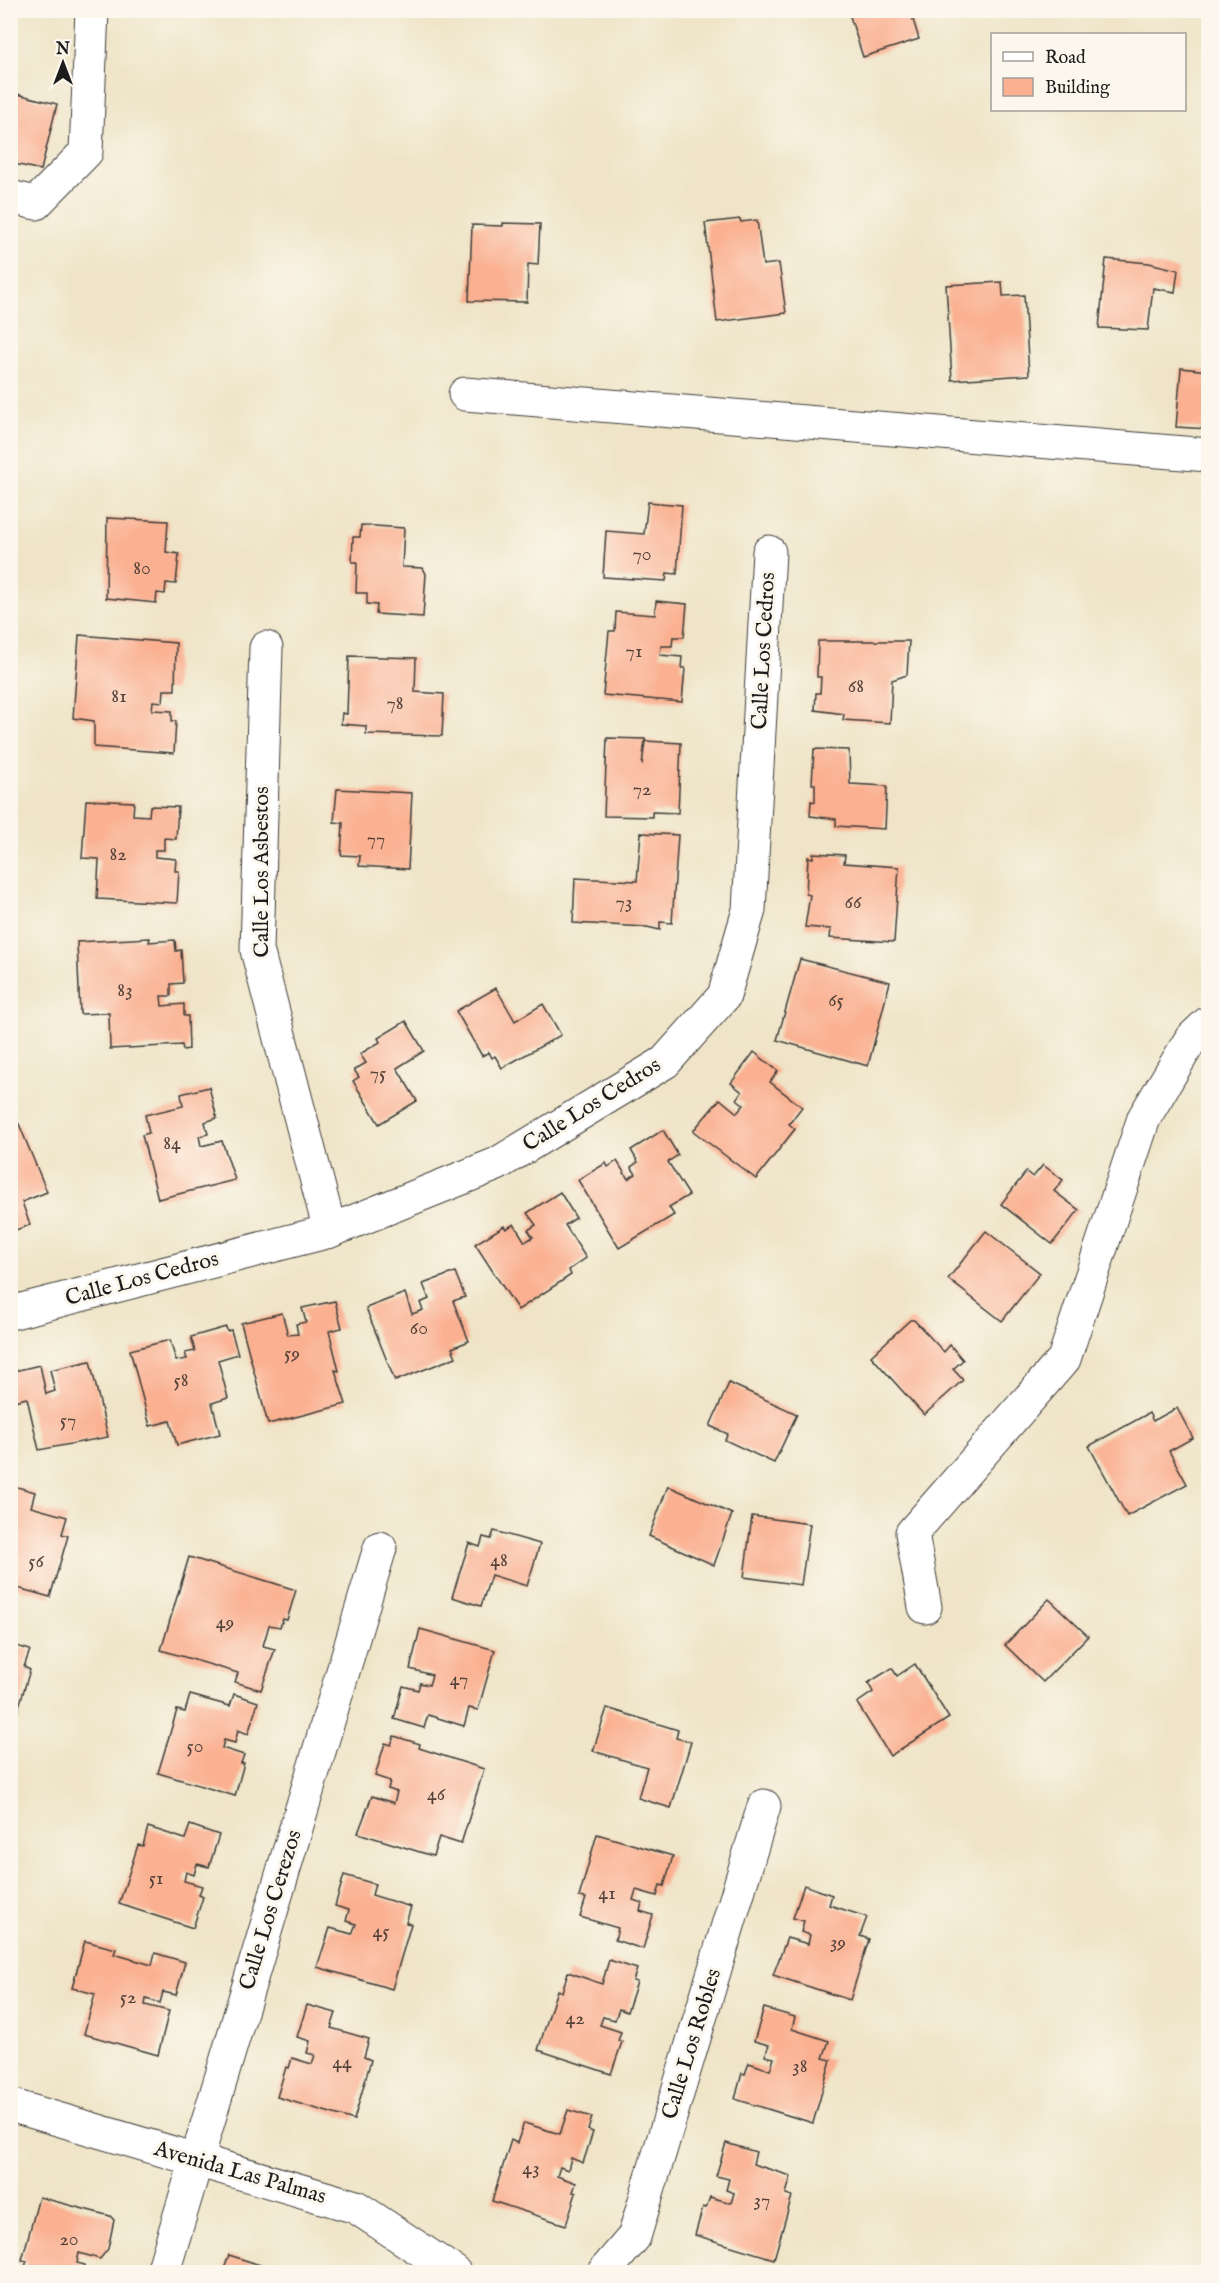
<svg xmlns="http://www.w3.org/2000/svg" width="1219" height="2283" font-family="'IM FELL English',serif">
  <style>
    .building { fill: #fab091 }
    .lines { fill: none; stroke-linecap: round; stroke-linejoin: round }
    .street-casing { stroke: #3c3a36; stroke-width: 35 }
    .street { stroke: #fff; stroke-width: 33 }
    .labels { text-anchor: middle; dominant-baseline: central; stroke-width: 6; stroke-linejoin: round; paint-order: stroke }
    .number-label { font-size: 20px; fill: #544139 }
    .street-label { font-size: 22px; fill: #1c1c1c; stroke: #fbf7ec }
  </style>
  <rect width="100%" height="100%" fill="#fbf7ec"/>
  <filter id="ink" filterUnits="userSpaceOnUse"><feTurbulence type="fractalNoise" baseFrequency=".0167" numOctaves="2"/><feDisplacementMap in="SourceGraphic" scale="12" xChannelSelector="R" yChannelSelector="G"/><feConvolveMatrix kernelMatrix="1 2 1 2 8 2 1 2 1" color-interpolation-filters="sRGB"/></filter>
  <filter id="wash" filterUnits="userSpaceOnUse"><feTurbulence type="fractalNoise" baseFrequency=".008" numOctaves="4" result="noise"/><feDisplacementMap in="SourceGraphic" scale="24" xChannelSelector="R" yChannelSelector="G"/><feGaussianBlur stdDeviation="1.35" result="paint"/><feColorMatrix in="noise" values="0 0 0 0 0 0 0 0 0 0 0 0 0 0 0 0 0 1.4 0 .05"/><feComposite in="paint" operator="in"/></filter>
  <g filter="url(#wash)">
    <rect width="100%" height="100%" fill="#efe4c7"/>
    <g id="blocks">
      <g class="building">
        <path d="M848,10H910L919,39L863,57Z"/>
        <path d="M17,94L57,104L41,170L10,163V115Z"/>
        <path d="M740,219L741,222L757,220L763,265L779,263L786,313L717,322L705,223Z"/>
        <path d="M503,223L540,224L538,265L528,264L527,302L469,301L472,225L503,226Z"/>
        <path d="M1106,259L1149,263L1178,270L1175,292L1153,288L1148,330L1099,328Z"/>
        <path d="M1002,282L1003,296L1024,295L1029,375L952,380L946,285Z"/>
        <path d="M1181,368L1208,371V429L1176,427Z"/>
        <path d="M648,502L682,505L677,574L667,573L666,581L603,577L606,531L644,534Z"/>
        <path d="M107,518L168,521L166,552L179,554L176,584L166,583L165,594L157,593L156,603L106,598Z"/>
        <path d="M361,525L404,528L402,567L423,568L426,574L423,617L376,614L377,605L367,604V593H356L357,562H352L353,537H360Z"/>
        <path d="M656,601L687,604L684,637H673L672,646H661L660,655L682,657L681,668H685L682,702L603,695L609,631H615L616,612L655,615Z"/>
        <path d="M79,635L176,643L175,690H164L163,702L153,701L152,710L172,711V721H176L174,753L94,747V721L73,718Z"/>
        <path d="M818,641H909L907,675L892,680L890,723L843,720L844,714L815,710L816,693H820L821,677H817Z"/>
        <path d="M349,656L416,658L415,692L444,694L442,736L366,734V726L341,724L342,713L347,714Z"/>
        <path d="M607,738L645,739L642,765L645,741L681,743L678,813L652,812V817L604,816Z"/>
        <path d="M814,749L849,750L850,784L887,786L885,829L836,826V819L810,816L811,801L815,802V784H812Z"/>
        <path d="M337,789L412,793L408,869L359,866L360,856L341,855L343,823L334,822Z"/>
        <path d="M86,800L134,802L133,815L149,816L150,806L178,807L176,839L164,838V850H155V857L176,859L175,871H179L177,903L97,899L99,859L82,858Z"/>
        <path d="M641,833L678,835L672,923L660,922V930L647,927L573,923L575,878L637,881Z"/>
        <path d="M813,853L845,855L844,863L899,867L894,942L830,938L831,929L805,927L810,895L806,894L808,857L813,858Z"/>
        <path d="M150,938L149,942L175,940L176,951L181,950L183,983L171,984V996H161L162,1006L184,1004V1016H188L189,1049L183,1050L182,1045L110,1049L109,1013L80,1014L77,942Z"/>
        <path d="M800,959L890,982L868,1066L777,1040Z"/>
        <path d="M496,988L515,1021L543,1004L561,1035L502,1068L495,1056L492,1058L489,1052L482,1056L456,1011Z"/>
        <path d="M406,1021L424,1051L397,1068L417,1101L379,1124L353,1081L359,1077L354,1070L366,1063L360,1054L380,1042L378,1038Z"/>
        <path d="M754,1052L778,1071L770,1082L802,1107L789,1124L795,1129L756,1179L693,1131L720,1099L737,1113L744,1105L737,1099L742,1092L731,1083Z"/>
        <path d="M209,1087L217,1118L205,1122L208,1134L199,1136L201,1146L222,1141L235,1180L158,1199L142,1135L149,1133L145,1115L183,1106L181,1094Z"/>
        <path d="M19,1124L47,1192L22,1202L30,1225L10,1232V1127Z"/>
        <path d="M663,1130L678,1155L668,1162L689,1195L669,1207L674,1215L619,1248L578,1180L606,1163L608,1167L617,1161L628,1179L636,1174L631,1167L638,1162L631,1150Z"/>
        <path d="M1043,1165L1063,1180L1054,1191L1079,1210L1052,1244L1001,1204L1026,1172L1033,1177Z"/>
        <path d="M560,1192L576,1218L565,1225L586,1258L569,1270L571,1275L518,1310L475,1244L504,1226L506,1229L514,1224L525,1242L533,1237L528,1230L536,1225L527,1213Z"/>
        <path d="M986,1231L1040,1273L1002,1321L948,1279Z"/>
        <path d="M455,1272L465,1297L453,1301L469,1341L452,1348L456,1357L395,1381L366,1308L405,1293L412,1314L423,1310L420,1303L429,1299L423,1284Z"/>
        <path d="M335,1301L342,1328L329,1331L339,1371L335,1370L346,1404L268,1424L241,1323L282,1313L288,1335L298,1334L296,1324L306,1322L302,1308Z"/>
        <path d="M910,1320H914L944,1352L950,1345L963,1360L953,1369L963,1380L924,1415L871,1356Z"/>
        <path d="M226,1327L227,1331L231,1330L238,1354L218,1360L228,1398L212,1403L220,1434L177,1445L170,1421L150,1426L130,1350L170,1340L176,1361L187,1359L185,1353L195,1351L191,1337Z"/>
        <path d="M90,1361L108,1437L39,1450L27,1398L10,1402V1372L40,1365L46,1394L55,1391L50,1370Z"/>
        <path d="M729,1383L797,1414L774,1463L725,1440L728,1434L710,1426Z"/>
        <path d="M1177,1408L1193,1438L1169,1451L1187,1484L1127,1516L1089,1446L1149,1413L1153,1421Z"/>
        <path d="M10,1485L35,1492L31,1507L67,1517L62,1534L68,1536L50,1597L10,1586Z"/>
        <path d="M668,1486L732,1514L714,1565L649,1536Z"/>
        <path d="M752,1516L810,1524L801,1585L744,1577Z"/>
        <path d="M494,1531L540,1544L527,1586L491,1575L481,1606L452,1597L469,1543L480,1547L483,1537L491,1539Z"/>
        <path d="M189,1557L296,1590L287,1620L283,1619L280,1627L269,1625L263,1646L275,1649L261,1690L235,1682L238,1673L161,1650Z"/>
        <path d="M1049,1599L1088,1636L1043,1682L1005,1645Z"/>
        <path d="M420,1629L495,1650L478,1710L469,1708L464,1726L428,1715L424,1728L394,1719L403,1686L418,1690L420,1683L429,1685L432,1675L410,1669Z"/>
        <path d="M10,1644L30,1650L24,1667L30,1670L11,1733Z"/>
        <path d="M915,1664L949,1718L890,1756L857,1703L873,1692L868,1683L892,1668L897,1676Z"/>
        <path d="M234,1694L258,1702L248,1734L238,1730L235,1743L224,1740L222,1748L244,1755L241,1763H244L235,1796L158,1773L177,1710L185,1712L190,1695L230,1706Z"/>
        <path d="M607,1708L678,1730L676,1738L691,1742L671,1808L638,1798L647,1767L593,1751Z"/>
        <path d="M394,1736L420,1744L419,1748L484,1769L461,1844L439,1837L433,1856L358,1833L372,1796L394,1803L397,1792L388,1789L390,1781L375,1776L385,1743L391,1745Z"/>
        <path d="M190,1825L219,1835L209,1867L197,1864L194,1875L186,1872L184,1881L202,1886L199,1895L203,1897L193,1928L119,1904L138,1845L143,1846L148,1827L185,1839Z"/>
        <path d="M597,1834L673,1856L664,1886L660,1885L657,1896L636,1890L633,1900L642,1903L640,1911L653,1915L643,1949L615,1940L618,1928L580,1917L586,1898L579,1897Z"/>
        <path d="M344,1875L375,1884L372,1895L411,1907L406,1923L411,1924L392,1989L317,1967L330,1928L352,1934L356,1924L346,1921L349,1910L335,1906Z"/>
        <path d="M804,1885L832,1895L829,1905L867,1917L860,1936L869,1939L850,2000L773,1975L787,1938L808,1944L810,1935L801,1932L804,1921L793,1918Z"/>
        <path d="M85,1941L116,1949L114,1954L152,1965L155,1953L185,1962L176,1995L163,1992L160,2003L146,1999L145,2005L169,2011L158,2055L84,2034L95,1994L72,1988Z"/>
        <path d="M609,1960L637,1969L633,1981L637,1982L627,2012L619,2009L615,2020L603,2017L600,2025L621,2032L618,2041L622,2042L611,2074L538,2050L557,1990L562,1992L568,1972L602,1984Z"/>
        <path d="M307,2005L336,2013L331,2028L369,2039L364,2057L371,2060L354,2120L277,2097L286,2067L289,2068L292,2058L312,2064L315,2055L307,2053L310,2041L297,2037Z"/>
        <path d="M764,2008L795,2017L792,2029L829,2041L823,2058L831,2060L813,2123L735,2099L742,2073L745,2074L749,2063L770,2070L774,2058L765,2056L769,2045L754,2041Z"/>
        <path d="M568,2110L592,2117L588,2130L593,2132L583,2163L571,2158L568,2170L560,2167L557,2176L576,2183L573,2192L576,2193L566,2225L492,2201L511,2140L517,2143L524,2123L560,2134Z"/>
        <path d="M726,2143L756,2152L753,2164L791,2176L786,2194L792,2196L774,2259L695,2235L703,2207L706,2208L710,2197L731,2203L734,2193L726,2190L729,2179L716,2176Z"/>
        <path d="M39,2197L110,2216L114,2220L108,2249L100,2259L79,2253L77,2263L85,2265L84,2272H23L27,2261L22,2260Z"/>
        <path d="M229,2255L282,2272H223Z"/>
      </g>
    </g>
  </g>
  <g filter="url(#ink)">
    <use href="#blocks" fill-opacity="0" stroke="#3c3a36" stroke-width="1.5"/>
    <g class="lines">
      <g class="street-casing">
        <g id="street">
          <path d="M10,197L36,203L86,152L92,10"/>
          <path d="M465,394L1208,455"/>
          <path d="M266,648L257,950L330,1231"/>
          <path d="M10,1313L330,1231L497,1164L665,1062L724,996L749,910L769,552"/>
          <path d="M925,1607L912,1533L1064,1359L1144,1118L1191,1039L1208,1023"/>
          <path d="M10,2105L356,2207L454,2272"/>
          <path d="M163,2272L380,1548"/>
          <path d="M604,2272L634,2237L764,1806"/>
        </g>
      </g>
      <use href="#street" class="street"/>
    </g>
  </g>
  <g class="labels">
    <g class="number-label">
      <text x="642" y="554">70</text>
      <text x="142" y="568">80</text>
      <text x="634" y="651">71</text>
      <text x="856" y="686">68</text>
      <text x="119" y="696">81</text>
      <text x="395" y="703">78</text>
      <text x="642" y="789">72</text>
      <text x="376" y="839">77</text>
      <text x="118" y="854">82</text>
      <text x="624" y="902">73</text>
      <text x="853" y="902">66</text>
      <text x="125" y="990">83</text>
      <text x="836" y="1000">65</text>
      <text x="378" y="1073">75</text>
      <text x="172" y="1143">84</text>
      <text x="419" y="1328">60</text>
      <text x="292" y="1353">59</text>
      <text x="181" y="1380">58</text>
      <text x="68" y="1420">57</text>
      <text x="499" y="1560">48</text>
      <text x="36" y="1561">56</text>
      <text x="225" y="1622">49</text>
      <text x="459" y="1679">47</text>
      <text x="195" y="1746">50</text>
      <text x="436" y="1794">46</text>
      <text x="156" y="1878">51</text>
      <text x="607" y="1893">41</text>
      <text x="381" y="1931">45</text>
      <text x="838" y="1942">39</text>
      <text x="128" y="1997">52</text>
      <text x="575" y="2018">42</text>
      <text x="342" y="2062">44</text>
      <text x="800" y="2066">38</text>
      <text x="531" y="2168">43</text>
      <text x="762" y="2200">37</text>
      <text x="69" y="2239">20</text>
    </g>
    <g class="street-label">
      <text transform="translate(764 651) rotate(-87)">Calle Los Cedros</text>
      <text transform="translate(262 872) rotate(-90)">Calle Los Asbestos</text>
      <text transform="translate(592 1105) rotate(-32)">Calle Los Cedros</text>
      <text transform="translate(142 1279) rotate(-15)">Calle Los Cedros</text>
      <text transform="translate(271 1910) rotate(-73)">Calle Los Cerezos</text>
      <text transform="translate(692 2044) rotate(-73)">Calle Los Robles</text>
      <text transform="translate(240 2173) rotate(16)">Avenida Las Palmas</text>
    </g>
  </g>
  <rect width="1219" height="2283" fill="none" stroke="#fbf7ec" stroke-width="36"/>
  <rect x="991" y="33" width="195" height="78" fill="#fbf7ec" stroke="#a29f99" stroke-width="1.5"/>
  <rect x="1003" y="52" width="30" height="9" fill="#ffffff" stroke="#a29f99" stroke-width="1.5"/>
  <text x="1045" y="63" font-size="18" fill="#1c1c1c">Road</text>
  <rect x="1003" y="78" width="30" height="18" fill="#fab091" stroke="#a29f99" stroke-width="1.5"/>
  <text x="1045" y="93" font-size="18" fill="#1c1c1c">Building</text>
  <g transform="translate(63 63)" stroke="#fbf7ec" stroke-width="4.5" paint-order="stroke">
  <path d="M0-4.5L10 22L0 15L-10 22Z" fill="#1c1c1c"/>
  <text y="-9" font-size="16" font-weight="bold" text-anchor="middle" fill="#1c1c1c">N</text>
  </g>
</svg>
